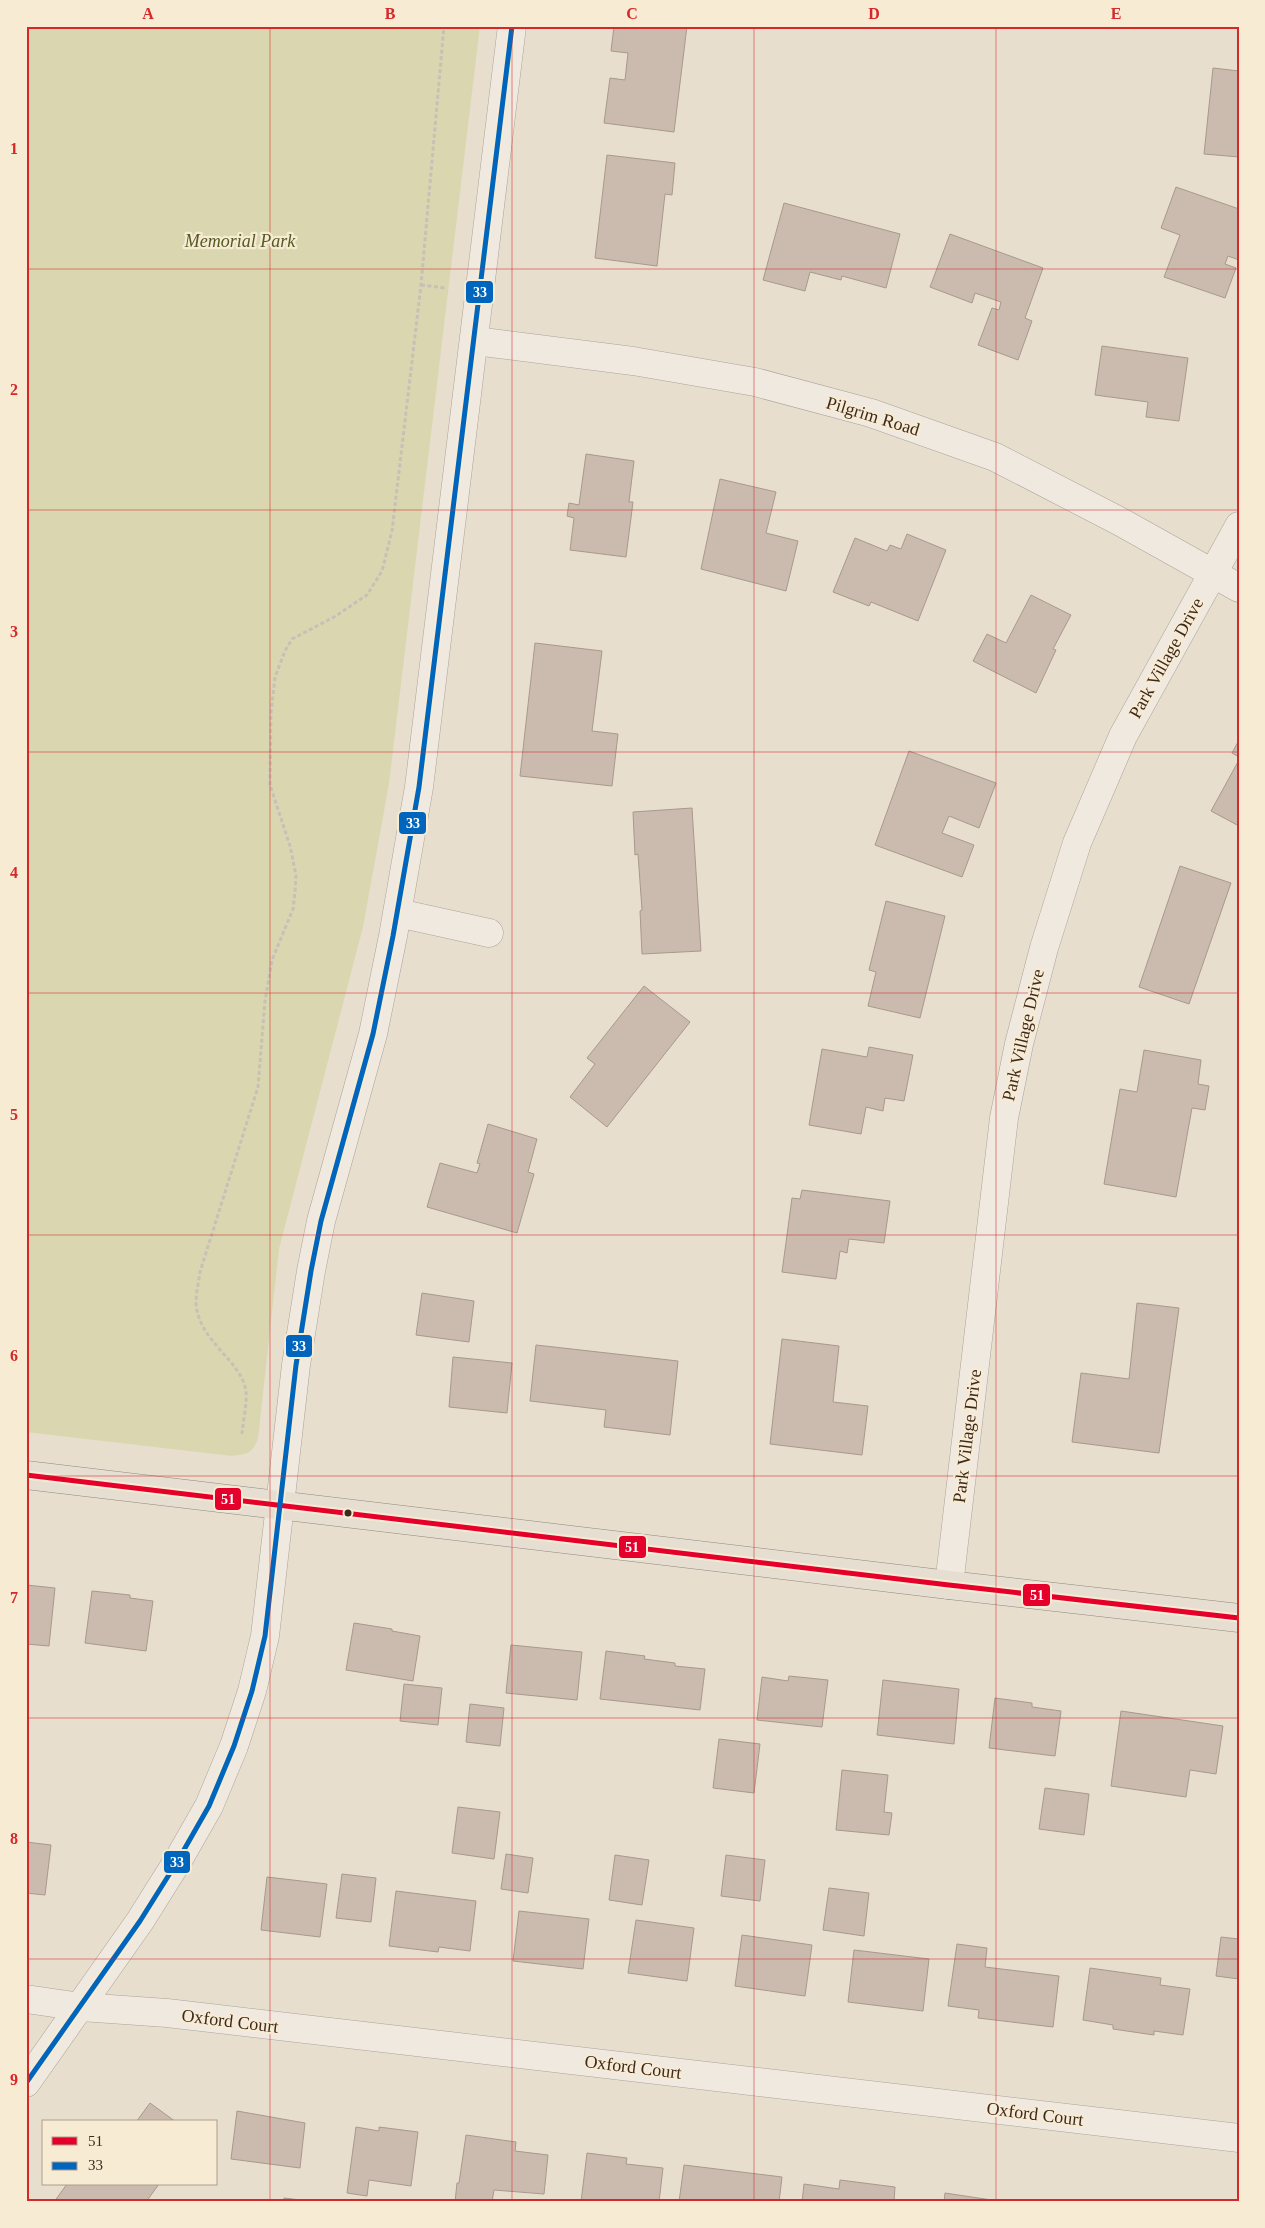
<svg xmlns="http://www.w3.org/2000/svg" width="1265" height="2228" font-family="Georgia,serif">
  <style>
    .green { fill: #dad7b0 }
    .building { fill: #cbbbaf; stroke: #a8998d }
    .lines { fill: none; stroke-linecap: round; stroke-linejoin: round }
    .minor-casing { stroke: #ada397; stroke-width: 29 }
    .major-casing { stroke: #92887e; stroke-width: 29 }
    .path { stroke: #c7c0b7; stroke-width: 3; stroke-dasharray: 4 2.5; stroke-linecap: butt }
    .minor { stroke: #efe9e0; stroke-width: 28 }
    .major { stroke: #e6ded1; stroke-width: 28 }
    .bus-1-casing { stroke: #f8ebd4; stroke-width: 9 }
    .bus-2-casing { stroke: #f8ebd4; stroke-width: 9 }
    .bus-1 { stroke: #e4002b; stroke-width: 5 }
    .bus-2 { stroke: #0065bd; stroke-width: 5 }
    .grid { fill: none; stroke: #d62828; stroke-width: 1; stroke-opacity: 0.55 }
    .bus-dot { fill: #3d2a1e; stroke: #f8ebd4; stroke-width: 2 }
    .labels { text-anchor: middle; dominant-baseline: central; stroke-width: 4.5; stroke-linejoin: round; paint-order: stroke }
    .park-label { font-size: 18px; font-style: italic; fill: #515b23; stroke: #f8ebd4 }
    .street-label { font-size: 18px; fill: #3d2a1e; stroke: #f8ebd4 }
    .line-badge { stroke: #f8ebd4; stroke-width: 2 }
    .badge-label { font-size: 14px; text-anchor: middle; font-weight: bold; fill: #fff }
    .neatline { fill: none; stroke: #d62828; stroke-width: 2 }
    .grid-label { font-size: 16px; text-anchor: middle; font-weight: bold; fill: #d62828 }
  </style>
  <rect width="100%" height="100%" fill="#e8dece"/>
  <path class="green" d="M26,26H480L389,784L363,927L279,1249L258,1439C252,1454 248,1454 232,1456L26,1432Z"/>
  <g class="building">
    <path d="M614,26H687L674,132L604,123L610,78L625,80L628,53L611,51Z"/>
    <path d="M1213,68L1239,71V157L1204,154Z"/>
    <path d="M607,155L675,163L672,195L665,194L657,266L595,258Z"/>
    <path d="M1176,187L1239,209V260L1228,256L1225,264L1236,268L1225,298L1164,277L1180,235L1161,228Z"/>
    <path d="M784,203L900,234L886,288L842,276L841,280L810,272L805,291L763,280Z"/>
    <path d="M950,234L1043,268L1025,318L1032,321L1018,360L978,345L992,308L999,310L1001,302L975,293L972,303L930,287Z"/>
    <path d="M1102,346L1188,358L1179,421L1146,417L1148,402L1095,395Z"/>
    <path d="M586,454L634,461L629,502H633L626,557L570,550L574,518L567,516L569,503L579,505Z"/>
    <path d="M720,479L776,492L766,533L798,541L786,591L701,569Z"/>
    <path d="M907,534L946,550L918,621L871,602L869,606L833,592L855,538L887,551L890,545L901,549Z"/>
    <path d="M1031,595L1071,615L1053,649L1056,650L1036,693L973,661L987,634L1006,643Z"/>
    <path d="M535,643L602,651L592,731L618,734L612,786L520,776Z"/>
    <path d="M1239,740V757L1232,753Z"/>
    <path d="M909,751L996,783L979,828L949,816L942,833L974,845L962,877L875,845Z"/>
    <path d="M1239,760V826L1211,811Z"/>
    <path d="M692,808L701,951L642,954L640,911L642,910L638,854L635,855L633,812Z"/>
    <path d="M1180,866L1231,883L1189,1004L1139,987Z"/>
    <path d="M886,901L945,916L920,1018L868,1006L876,972L869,970Z"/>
    <path d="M644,986L690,1022L607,1127L570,1097L595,1064L587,1058Z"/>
    <path d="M869,1047L913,1055L904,1101L885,1098L883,1111L866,1107L861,1134L809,1125L822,1049L867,1057Z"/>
    <path d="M1144,1050L1201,1060L1198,1084L1209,1086L1205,1110L1192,1108L1176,1197L1104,1184L1120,1089L1137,1092Z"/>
    <path d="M488,1124L537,1139L528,1172L534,1174L517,1233L427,1207L440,1163L477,1173L480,1164L477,1163Z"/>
    <path d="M802,1190L890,1201L884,1243L849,1239L847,1253L840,1251L836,1279L782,1272L792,1198L800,1199Z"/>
    <path d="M422,1293L474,1301L469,1342L416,1335Z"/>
    <path d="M1137,1303L1179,1308L1159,1453L1072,1442L1081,1373L1129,1379Z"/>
    <path d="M782,1339L839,1346L833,1402L868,1406L862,1455L770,1444Z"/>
    <path d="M536,1345L678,1361L670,1435L604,1427L606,1410L530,1401Z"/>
    <path d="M453,1357L512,1363L507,1413L449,1407Z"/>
    <path d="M26,1585L55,1588L49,1646L26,1644Z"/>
    <path d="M92,1591L130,1595V1598L153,1601L146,1651L85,1643Z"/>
    <path d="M354,1623L392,1629V1631L420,1636L413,1681L346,1670Z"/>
    <path d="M511,1645L582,1652L577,1700L506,1693Z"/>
    <path d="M606,1651L645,1656L644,1659L675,1663V1666L705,1669L700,1710L600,1699Z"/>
    <path d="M789,1676L828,1680L822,1727L757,1720L762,1677L788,1681Z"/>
    <path d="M883,1680L959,1689L954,1744L877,1735Z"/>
    <path d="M404,1684L442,1688L438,1725L400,1721Z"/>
    <path d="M995,1698L1032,1703V1707L1061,1711L1055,1756L989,1748Z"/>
    <path d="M470,1704L504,1708L500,1746L466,1742Z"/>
    <path d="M1121,1711L1223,1726L1216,1774L1190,1770L1186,1797L1111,1786Z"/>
    <path d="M719,1739L760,1744L754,1793L713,1788Z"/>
    <path d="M842,1770L888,1775L884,1812L892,1813L889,1835L836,1830Z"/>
    <path d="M1045,1788L1089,1794L1084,1835L1039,1829Z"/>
    <path d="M458,1807L500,1812L494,1859L452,1853Z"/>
    <path d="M26,1842L51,1845L45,1895L26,1893Z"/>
    <path d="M506,1854L533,1858L528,1893L501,1889Z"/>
    <path d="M615,1855L649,1860L642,1905L609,1900Z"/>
    <path d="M726,1855L765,1860L760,1901L721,1896Z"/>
    <path d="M342,1874L376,1878L371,1922L336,1918Z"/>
    <path d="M267,1877L327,1884L320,1937L261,1930Z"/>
    <path d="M829,1888L869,1893L864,1936L823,1930Z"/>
    <path d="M396,1891L476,1901L470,1951L439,1947L438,1952L389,1946Z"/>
    <path d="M519,1911L589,1919L583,1969L513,1961Z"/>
    <path d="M636,1920L694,1928L687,1981L628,1973Z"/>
    <path d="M742,1935L812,1945L805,1996L735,1986Z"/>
    <path d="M1221,1937L1239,1939V1979L1216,1976Z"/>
    <path d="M957,1944L987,1948L985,1967L1059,1976L1053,2027L978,2018L979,2010L948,2006Z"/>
    <path d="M854,1950L929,1959L923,2011L848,2002Z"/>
    <path d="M1090,1968L1161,1978L1160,1985L1190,1989L1183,2035L1154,2031V2035L1113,2029V2025L1083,2020Z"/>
    <path d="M150,2103L176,2122H136Z"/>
    <path d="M237,2111L305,2123L300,2168L231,2159Z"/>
    <path d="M356,2127L379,2131V2127L418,2132L411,2186L369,2180L367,2196L347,2193Z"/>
    <path d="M466,2135L516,2142L515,2151L548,2155L544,2194L494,2190L492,2202H455L457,2183H459Z"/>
    <path d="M587,2153L627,2158L626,2164L663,2168L659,2202H581Z"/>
    <path d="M684,2165L782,2177L779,2202H679Z"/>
    <path d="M840,2180L895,2187L894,2202H802L804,2184L839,2189Z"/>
    <path d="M67,2184H159L146,2202H54Z"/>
    <path d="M945,2193L1005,2202H944Z"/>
    <path d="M284,2198L317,2202H283Z"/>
  </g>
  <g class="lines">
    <g class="minor-casing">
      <g id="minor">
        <path d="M475,341L633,361L755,382L871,413L995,457L1119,521L1239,588"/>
        <path d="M398,913L489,933"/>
        <path d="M949,1585L1004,1118L1019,1044L1044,948L1077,843L1123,736L1239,526"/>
        <path d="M26,1999L81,2007L167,2013L1239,2138"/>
        <path d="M26,2083L140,1921L177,1862L209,1806L234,1746L252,1691L265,1636L296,1365L311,1271L321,1221L373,1034L393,936L419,787L512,26"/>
      </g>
    </g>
    <g class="major-casing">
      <path id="major" d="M26,1475L949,1585L1239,1618"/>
    </g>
    <g class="path">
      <path d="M421,285L445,288"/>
      <path d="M242,1434C243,1421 247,1405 246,1392C243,1361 197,1341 196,1302C196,1292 199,1281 200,1272L258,1087L265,1001L272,960L293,909L295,892L296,875L290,846L270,785L271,713L275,677L285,651L292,639L334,617L367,595L382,571L392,531L421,285L444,26"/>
    </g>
    <use href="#minor" class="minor"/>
    <use href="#major" class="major"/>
    <g class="bus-1-casing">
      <path id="bus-1" d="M26,1475L949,1585L1239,1618"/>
    </g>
    <g class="bus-2-casing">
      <path id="bus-2" d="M26,2083L140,1921L177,1862L209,1806L234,1746L252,1691L265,1636L296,1365L311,1271L321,1221L373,1034L393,936L419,787L512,26"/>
    </g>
    <use href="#bus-1" class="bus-1"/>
    <use href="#bus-2" class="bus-2"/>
  </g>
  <path class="grid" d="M270,26V2202M512,26V2202M754,26V2202M996,26V2202M26,269H1239M26,510H1239M26,752H1239M26,993H1239M26,1235H1239M26,1476H1239M26,1718H1239M26,1959H1239"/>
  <circle class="bus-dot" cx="348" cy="1513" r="4.5"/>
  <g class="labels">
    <g class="park-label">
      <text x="240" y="241">Memorial Park</text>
    </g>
    <g class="street-label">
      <text transform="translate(873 416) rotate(17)">Pilgrim Road</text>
      <text transform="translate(1166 658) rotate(-61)">Park Village Drive</text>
      <text transform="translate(1023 1035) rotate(-77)">Park Village Drive</text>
      <text transform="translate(967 1436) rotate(-83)">Park Village Drive</text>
      <text transform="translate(230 2021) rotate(7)">Oxford Court</text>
      <text transform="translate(633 2067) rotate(7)">Oxford Court</text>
      <text transform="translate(1035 2114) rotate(7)">Oxford Court</text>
    </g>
  </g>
  <g class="line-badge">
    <rect x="465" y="280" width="29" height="24" rx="5" fill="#0065bd"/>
    <rect x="398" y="811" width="29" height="24" rx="5" fill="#0065bd"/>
    <rect x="285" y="1334" width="28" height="24" rx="5" fill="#0065bd"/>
    <rect x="214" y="1487" width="28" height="24" rx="5" fill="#e4002b"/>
    <rect x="618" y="1535" width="29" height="24" rx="5" fill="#e4002b"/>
    <rect x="1022" y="1583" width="29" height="24" rx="5" fill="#e4002b"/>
    <rect x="163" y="1850" width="28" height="24" rx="5" fill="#0065bd"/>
  </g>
  <g class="badge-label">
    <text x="480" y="297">33</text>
    <text x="413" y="828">33</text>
    <text x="299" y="1351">33</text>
    <text x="228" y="1504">51</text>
    <text x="632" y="1552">51</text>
    <text x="1037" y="1600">51</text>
    <text x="177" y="1867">33</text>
  </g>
  <rect width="1265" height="2228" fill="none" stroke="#f8ebd4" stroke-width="55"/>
  <rect x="42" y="2120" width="175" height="65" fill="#f8ebd4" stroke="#ad9e8b"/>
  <rect x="52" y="2137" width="25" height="8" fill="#e4002b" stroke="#ad9e8b"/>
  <text x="88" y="2146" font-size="15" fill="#3d2a1e">51</text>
  <rect x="52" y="2162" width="25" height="8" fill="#0065bd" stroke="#ad9e8b"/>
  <text x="88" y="2170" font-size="15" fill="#3d2a1e">33</text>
  <rect x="28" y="28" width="1210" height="2172" class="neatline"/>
  <g class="grid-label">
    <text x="148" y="19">A</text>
    <text x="390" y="19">B</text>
    <text x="632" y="19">C</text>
    <text x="874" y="19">D</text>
    <text x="1116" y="19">E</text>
    <text x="14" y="154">1</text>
    <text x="14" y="395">2</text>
    <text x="14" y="637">3</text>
    <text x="14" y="878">4</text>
    <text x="14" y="1120">5</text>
    <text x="14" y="1361">6</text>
    <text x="14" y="1603">7</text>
    <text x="14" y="1844">8</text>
    <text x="14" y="2085">9</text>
  </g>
</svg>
